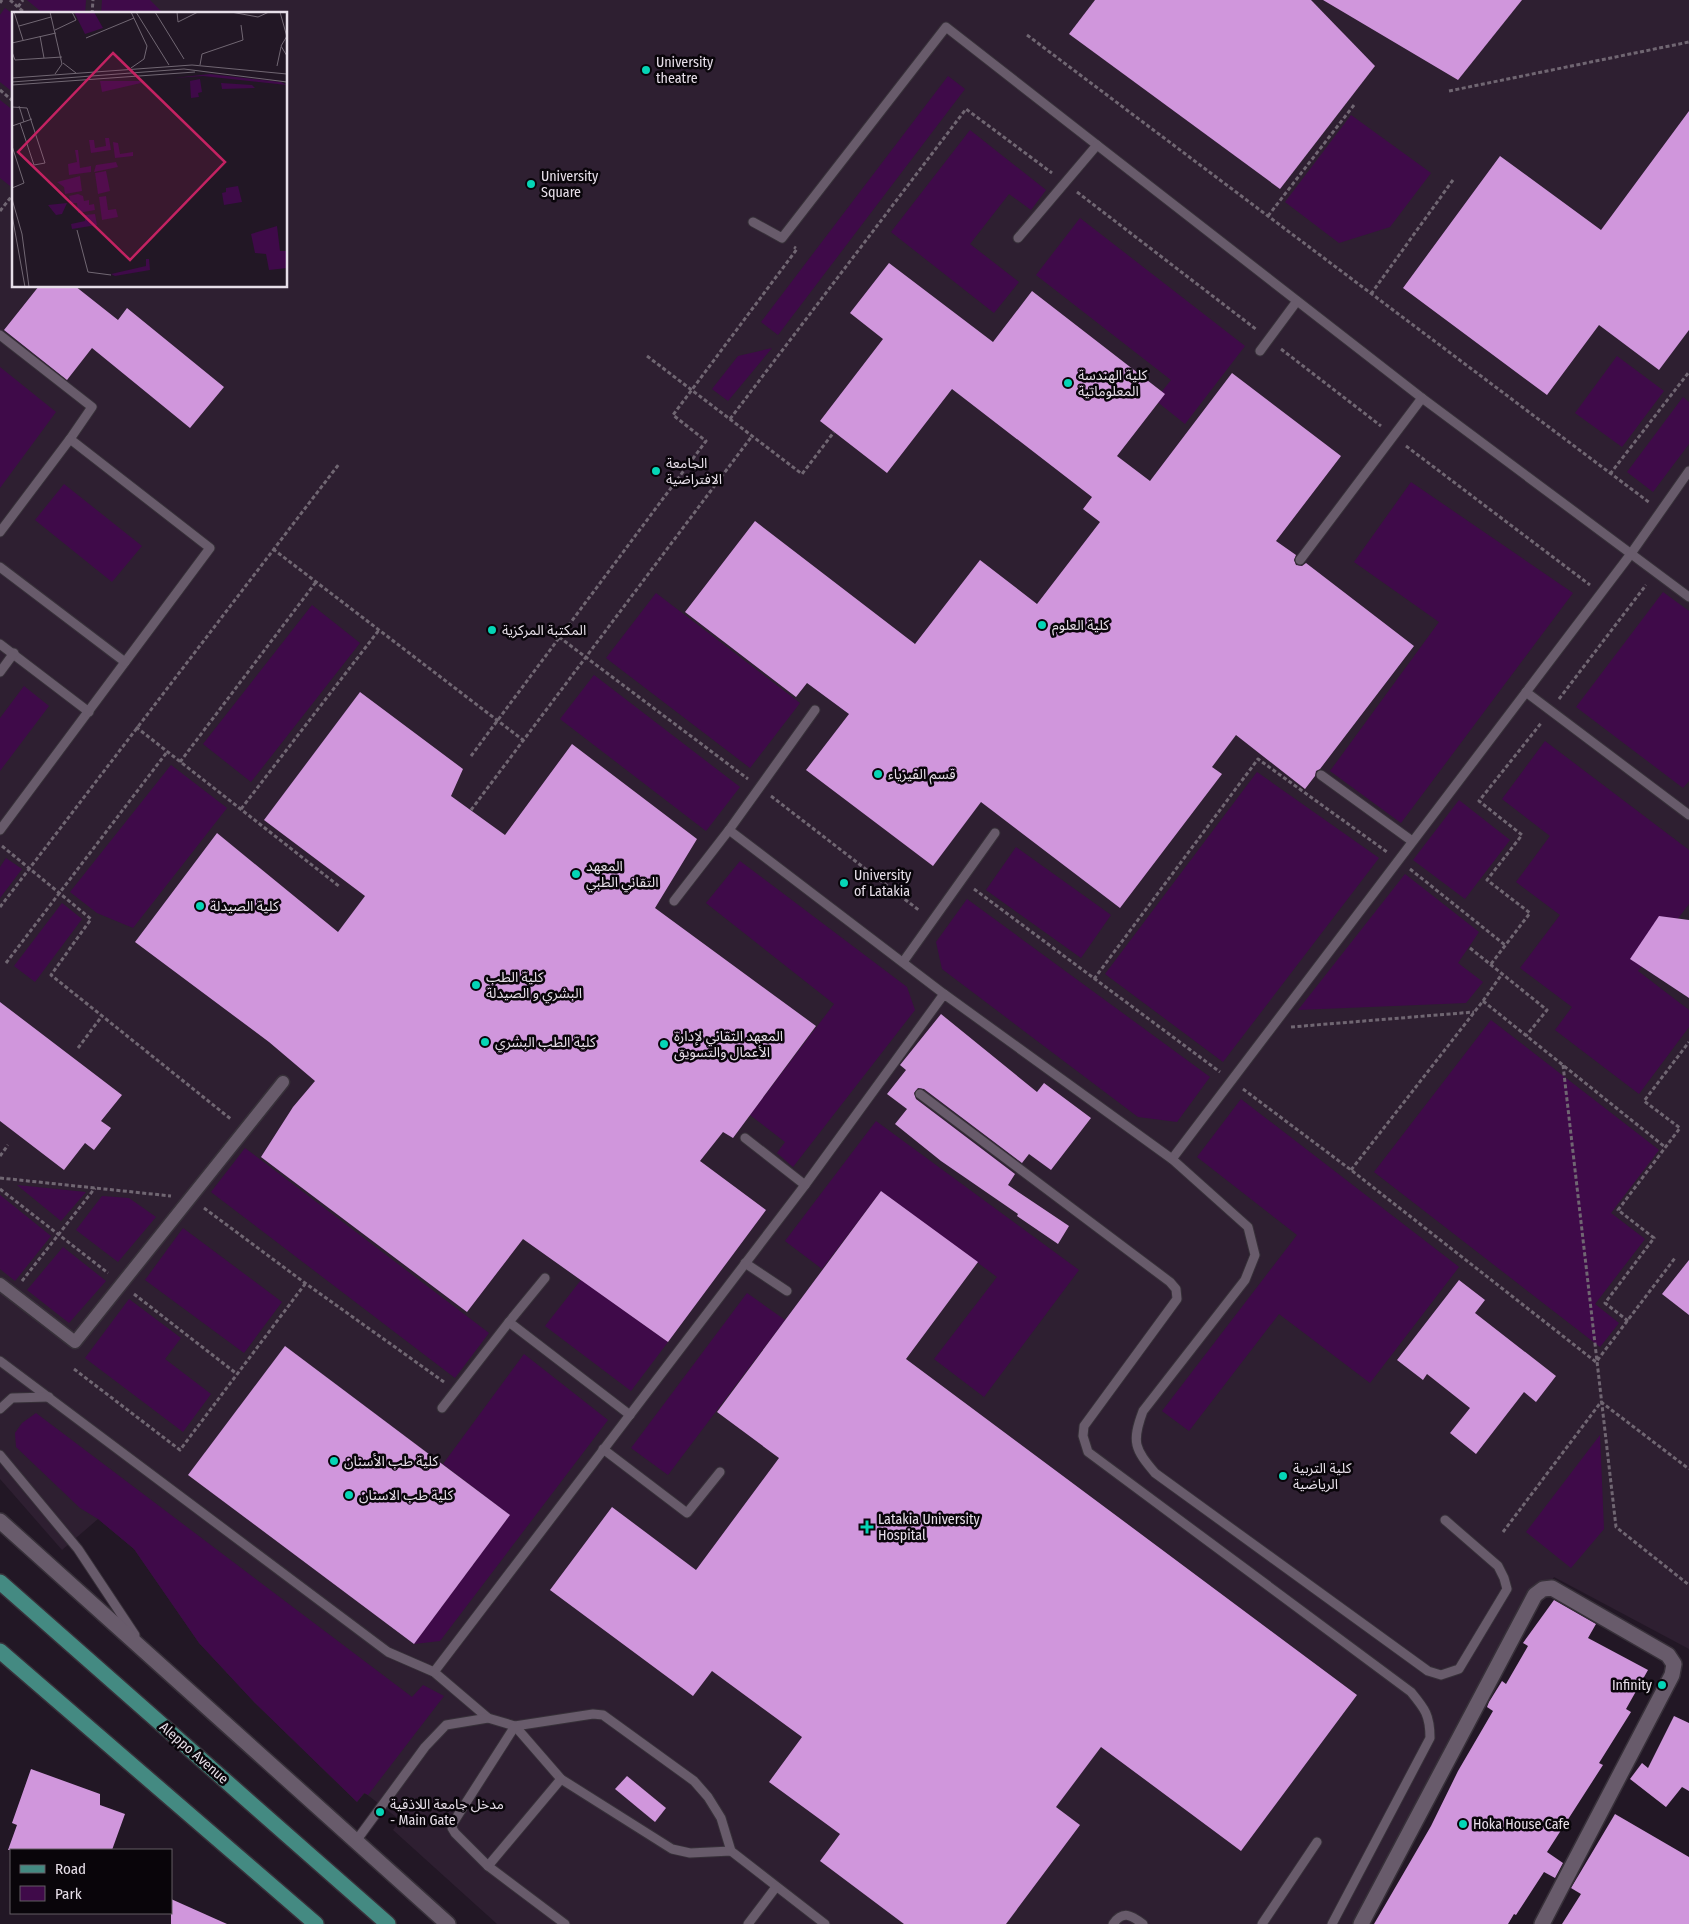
<svg xmlns="http://www.w3.org/2000/svg" width="1689" height="1924" font-family="'Fira Sans Condensed','Noto Sans Arabic',sans-serif">
  <style>
    .built { fill: #2e1f31; fill-rule: evenodd }
    .green { fill: #3f0a49 }
    .building { fill: #d096dc }
    .lines { fill: none; stroke-linecap: round; stroke-linejoin: round }
    .service-casing { stroke: #373039; stroke-width: 11 }
    .pedestrian-casing { stroke: #373039; stroke-width: 15 }
    .minor-casing { stroke: #373039; stroke-width: 18 }
    .primary-casing { stroke: #373039; stroke-width: 18 }
    .path { stroke: #706672; stroke-width: 3; stroke-dasharray: 4 2.5; stroke-linecap: butt }
    .service { stroke: #685b6b; stroke-width: 9 }
    .pedestrian { stroke: #685b6b; stroke-width: 12 }
    .minor { stroke: #685b6b; stroke-width: 15 }
    .primary { stroke: #448a82; stroke-width: 15 }
    .poi-dot { fill: #05d5b6; stroke: #09050a; stroke-width: 2 }
    .labels { text-anchor: middle; dominant-baseline: central; stroke-width: 5; stroke-linejoin: round; paint-order: stroke }
    .poi-label { font-size: 14px; fill: #e7dfe9; stroke: #09050a; text-anchor: start }
    .street-label { font-size: 14px; fill: #e7dfe9; stroke: #09050a }
    .inset-road { fill: none; stroke: #716773; stroke-width: 1 }
    .view { fill: #c42262; fill-opacity: 0.15; stroke: #c42262; stroke-width: 2.5 }
    .inset-edge { fill: none; stroke: #e7dfe9; stroke-width: 2.5 }
  </style>
  <rect width="100%" height="100%" fill="#221725"/>
  <path class="built" d="M0,0H1689V1649L1554,1577L1484,1697L1361,1924H497L393,1830L400,1820L365,1793L357,1802L254,1702L199,1643L134,1549L98,1519L62,1550L0,1479ZM14,14H286V286H14Z"/>
  <g class="green">
    <path d="M27,0H86L85,14H44Z"/>
    <path d="M102,0H150L164,14H101Z"/>
    <path d="M5,8L14,15V93L0,82V15Z"/>
    <path d="M948,76L965,89L778,335L761,322Z"/>
    <path d="M0,100L14,111V189L0,178Z"/>
    <path d="M1351,115L1431,173L1390,227L1339,243L1285,202Z"/>
    <path d="M970,130L1046,190L1031,210L1009,194L970,244L1019,282L994,313L891,232Z"/>
    <path d="M1080,218L1245,346L1185,424L1155,400L1171,380L1036,275Z"/>
    <path d="M772,348L728,401L712,389L738,356Z"/>
    <path d="M1617,356L1664,391L1622,447L1575,413Z"/>
    <path d="M0,367L56,412L0,488Z"/>
    <path d="M1683,397L1689,402V444L1653,492L1627,472Z"/>
    <path d="M1411,482L1573,593L1401,823L1330,771L1439,622L1354,562Z"/>
    <path d="M64,484L142,546L112,582L35,520Z"/>
    <path d="M1663,592L1689,611V781L1683,788L1576,707Z"/>
    <path d="M656,593L800,703L750,768L606,658Z"/>
    <path d="M312,605L360,643L251,782L203,744Z"/>
    <path d="M594,675L740,787L706,831L560,719Z"/>
    <path d="M24,686L49,706L0,771V718Z"/>
    <path d="M1545,741L1689,850V904L1638,971L1689,1010V1027L1639,1094L1555,1030L1572,1007L1520,968L1560,915L1516,882L1550,836L1502,799Z"/>
    <path d="M171,765L227,808L133,928L97,913L70,892Z"/>
    <path d="M1257,772L1379,858L1223,1062L1105,974Z"/>
    <path d="M1459,800L1510,840L1465,899L1413,860Z"/>
    <path d="M1016,847L1111,915L1081,958L986,890Z"/>
    <path d="M6,858L22,869L0,898V867Z"/>
    <path d="M740,861L907,987L915,1010L793,1167L777,1153L785,1142L750,1115L834,1004L706,903Z"/>
    <path d="M1405,874L1479,932L1458,963L1483,982L1466,1003L1298,1010Z"/>
    <path d="M967,899L1210,1077L1177,1122L1138,1117L942,969L936,942Z"/>
    <path d="M62,903L82,919L35,982L14,966Z"/>
    <path d="M1491,1020L1659,1150L1611,1213L1645,1239L1595,1304L1619,1323L1600,1347L1374,1172Z"/>
    <path d="M1241,1099L1459,1267L1370,1383L1279,1314L1189,1431L1162,1411L1297,1235L1197,1157Z"/>
    <path d="M876,1121L1079,1270L984,1397L934,1359L997,1277L881,1191L822,1269L785,1241Z"/>
    <path d="M245,1148L489,1333L455,1378L211,1192Z"/>
    <path d="M17,1185L86,1192L61,1221Z"/>
    <path d="M0,1195L51,1236L15,1281L0,1269Z"/>
    <path d="M102,1196L129,1198L156,1217L118,1262L76,1230Z"/>
    <path d="M183,1228L282,1302L244,1353L145,1280Z"/>
    <path d="M63,1247L106,1281L69,1323L27,1290Z"/>
    <path d="M581,1280L668,1342L631,1391L545,1326Z"/>
    <path d="M747,1293L785,1320L668,1475L631,1448Z"/>
    <path d="M129,1299L181,1338L165,1359L211,1394L183,1432L85,1358Z"/>
    <path d="M524,1354L608,1420L440,1641L414,1644L510,1515L443,1464Z"/>
    <path d="M36,1413L412,1697L423,1685L444,1696L368,1795L364,1793L357,1802L254,1702L199,1643L134,1549L98,1519L80,1508L16,1447L15,1433L22,1423Z"/>
    <path d="M1600,1435L1604,1529L1571,1568L1526,1532Z"/>
  </g>
  <g class="building">
    <path d="M1095,0H1311L1375,66L1280,189L1069,34Z"/>
    <path d="M1323,0H1522L1458,80Z"/>
    <path d="M1689,111V330L1659,370L1599,325L1547,395L1403,288L1500,156L1601,230Z"/>
    <path d="M889,263L993,342L1032,291L1165,394L1117,456L1150,481L1232,373L1341,456L1276,541L1296,555L1294,560L1296,565L1302,566L1306,563L1414,646L1320,769L1316,771L1315,776L1305,789L1236,735L1212,767L1222,774L1120,908L981,802L933,866L806,770L849,714L807,683L796,697L685,612L755,521L915,644L980,560L1037,604L1100,522L1083,509L1092,497L952,389L887,473L820,421L883,339L850,313Z"/>
    <path d="M39,286H75L118,320L127,308L224,387L190,428L92,348L67,380L4,330Z"/>
    <path d="M360,692L463,769L451,796L505,835L572,744L697,839L655,908L816,1026L733,1138L723,1132L700,1161L766,1210L668,1342L523,1239L467,1312L261,1157L293,1107L315,1081L269,1042L135,942L217,833L338,932L365,896L264,820Z"/>
    <path d="M1659,916L1689,920V998L1630,959Z"/>
    <path d="M0,1002L122,1095L101,1121L111,1128L94,1150L85,1143L64,1170L0,1121Z"/>
    <path d="M941,1014L1037,1092L1044,1083L1091,1118L1051,1170L1029,1154L1022,1163L924,1089L918,1088L914,1093L916,1099L1015,1174L1008,1185L1069,1226L1058,1244L1017,1216L1018,1214L941,1161L895,1124L907,1109L887,1094L906,1070L900,1065Z"/>
    <path d="M881,1191L978,1262L906,1359L1357,1695L1241,1851L1101,1747L1056,1807L1080,1825L1006,1924H904L820,1861L840,1834L769,1782L802,1737L712,1671L693,1696L550,1590L612,1507L696,1570L779,1458L717,1412Z"/>
    <path d="M1689,1260V1315L1662,1294Z"/>
    <path d="M1459,1280L1485,1300L1475,1313L1556,1376L1536,1402L1524,1392L1476,1454L1450,1433L1470,1408L1427,1374L1423,1380L1397,1360Z"/>
    <path d="M285,1346L510,1515L414,1644L188,1475Z"/>
    <path d="M1554,1600L1596,1624L1588,1638L1648,1670L1626,1709L1631,1712L1599,1763L1603,1765L1547,1852L1563,1863L1555,1878L1544,1872L1516,1915L1514,1914L1508,1924H1374L1431,1826L1458,1771L1493,1711L1487,1707L1489,1702L1502,1681L1506,1684L1528,1646L1523,1643Z"/>
    <path d="M1674,1716L1689,1723V1791L1682,1787L1666,1807L1630,1779L1642,1763L1648,1768Z"/>
    <path d="M31,1769L100,1794V1805L125,1814L112,1850H8L17,1825L12,1823Z"/>
    <path d="M627,1776L666,1808L655,1822L615,1789Z"/>
    <path d="M1615,1814L1689,1857V1924H1562L1581,1894L1571,1888Z"/>
    <path d="M171,1899L227,1924H171Z"/>
  </g>
  <g class="lines">
    <g class="service-casing">
      <g id="service">
        <path d="M753,222L782,238L946,27L1097,145"/>
        <path d="M1018,238L1097,145L1422,398L1689,597"/>
        <path d="M0,335L92,407L70,439L210,548L0,830"/>
        <path d="M1260,351L1297,301"/>
        <path d="M0,532L70,439"/>
        <path d="M1300,560L1422,398"/>
        <path d="M0,567L125,662"/>
        <path d="M0,644L89,712"/>
        <path d="M0,672L14,653"/>
        <path d="M1526,692L1689,815"/>
        <path d="M1321,775L1412,841"/>
        <path d="M729,830L815,710"/>
        <path d="M674,901L729,830L944,994"/>
        <path d="M903,962L995,833"/>
        <path d="M920,1094L1170,1282L1176,1289L1177,1299L1084,1426L1083,1436L1088,1452L1411,1692C1425,1709 1430,1715 1430,1738L1332,1924"/>
        <path d="M745,1138L805,1185"/>
        <path d="M1172,1159L1630,555L1689,471"/>
        <path d="M745,1263L787,1291"/>
        <path d="M545,1278L509,1322L630,1415"/>
        <path d="M0,1361L388,1652L434,1672L488,1718L515,1726L561,1779L672,1849L690,1853L731,1851L825,1924"/>
        <path d="M442,1408L509,1322"/>
        <path d="M0,1409L12,1398L49,1397"/>
        <path d="M603,1449L687,1513L720,1472"/>
        <path d="M0,1455L78,1549L135,1635"/>
        <path d="M434,1672L805,1185L944,994L1172,1159L1248,1227L1255,1255L1245,1280L1143,1411C1131,1443 1135,1449 1155,1473L1428,1671L1441,1675L1459,1669L1507,1589L1504,1578L1498,1566L1445,1520"/>
        <path d="M561,1779L488,1866L565,1924"/>
        <path d="M356,1841L425,1747L446,1725L488,1718"/>
        <path d="M488,1866L455,1833L452,1828L453,1823L515,1726L593,1714L603,1715L694,1781L708,1797L721,1818L731,1851"/>
        <path d="M748,1924L776,1887"/>
        <path d="M1113,1924C1123,1910 1131,1915 1143,1924"/>
        <path d="M1262,1924L1317,1842"/>
      </g>
    </g>
    <g class="pedestrian-casing">
      <path id="pedestrian" d="M0,1284L75,1342L283,1082"/>
    </g>
    <g class="minor-casing">
      <g id="minor">
        <path d="M0,1521L448,1924"/>
        <path d="M1361,1924L1535,1595L1543,1589L1552,1588L1668,1655L1674,1664L1672,1675L1542,1924"/>
      </g>
    </g>
    <g class="primary-casing">
      <g id="primary">
        <path d="M0,1582L388,1924"/>
        <path d="M0,1651L316,1924"/>
      </g>
    </g>
    <g class="path">
      <path d="M10,0L26,14"/>
      <path d="M0,3L2,0"/>
      <path d="M18,7L23,0"/>
      <path d="M92,14L93,0"/>
      <path d="M1027,35L1650,503"/>
      <path d="M0,90L14,102"/>
      <path d="M1449,91L1689,42"/>
      <path d="M1077,192L1257,330"/>
      <path d="M0,211L11,197L14,199"/>
      <path d="M1268,216L1354,105"/>
      <path d="M1371,294L1453,180"/>
      <path d="M1281,349L1381,426"/>
      <path d="M647,356L802,474L834,432"/>
      <path d="M730,419L966,109L1052,173"/>
      <path d="M1406,446L1590,585"/>
      <path d="M1610,474L1689,372"/>
      <path d="M273,549L523,740"/>
      <path d="M559,637L748,779"/>
      <path d="M1559,699L1646,585"/>
      <path d="M136,727L340,887"/>
      <path d="M471,756L706,441L673,415L797,249L794,247"/>
      <path d="M180,762L316,582"/>
      <path d="M771,796L920,911"/>
      <path d="M241,809L379,630"/>
      <path d="M471,810L752,436"/>
      <path d="M2,846L91,919L51,975L232,1120"/>
      <path d="M1410,869L1505,945"/>
      <path d="M974,889L1220,1072"/>
      <path d="M0,907L339,464"/>
      <path d="M1470,948L1547,1010L1526,1036"/>
      <path d="M6,963L167,752"/>
      <path d="M1491,964L1530,913L1487,880L1522,835L1479,801L1542,722"/>
      <path d="M1094,979L1258,759L1387,852"/>
      <path d="M1483,1001L1665,1147"/>
      <path d="M1291,1027L1474,1012"/>
      <path d="M78,1048L102,1016"/>
      <path d="M1563,1065L1616,1527L1689,1585"/>
      <path d="M1243,1089L1351,1170L1596,1362L1675,1258"/>
      <path d="M0,1156L8,1145"/>
      <path d="M1351,1170L1483,1001L1502,974"/>
      <path d="M0,1178L171,1196"/>
      <path d="M0,1189L108,1273"/>
      <path d="M204,1208L305,1283L444,1382"/>
      <path d="M22,1281L95,1188"/>
      <path d="M134,1294L237,1374"/>
      <path d="M1628,1321L1605,1303L1654,1238L1618,1210L1680,1128L1644,1101L1689,1042"/>
      <path d="M74,1369L180,1450L305,1284"/>
      <path d="M1503,1532L1601,1402L1689,1469"/>
    </g>
    <use href="#service" class="service"/>
    <use href="#pedestrian" class="pedestrian"/>
    <use href="#minor" class="minor"/>
    <use href="#primary" class="primary"/>
  </g>
  <g class="poi-dot">
    <circle cx="646" cy="70" r="5"/>
    <circle cx="531" cy="184" r="5"/>
    <circle cx="1068" cy="383" r="5"/>
    <circle cx="656" cy="471" r="5"/>
    <circle cx="1042" cy="625" r="5"/>
    <circle cx="492" cy="630" r="5"/>
    <circle cx="878" cy="774" r="5"/>
    <circle cx="576" cy="874" r="5"/>
    <circle cx="844" cy="883" r="5"/>
    <circle cx="200" cy="906" r="5"/>
    <circle cx="476" cy="985" r="5"/>
    <circle cx="485" cy="1042" r="5"/>
    <circle cx="664" cy="1044" r="5"/>
    <circle cx="334" cy="1461" r="5"/>
    <circle cx="1283" cy="1476" r="5"/>
    <circle cx="349" cy="1495" r="5"/>
    <path d="M864.5 1519.5h5v5h5v5h-5v5h-5v-5h-5v-5h5z"/>
    <circle cx="1662" cy="1685" r="5"/>
    <circle cx="380" cy="1812" r="5"/>
    <circle cx="1463" cy="1824" r="5"/>
  </g>
  <g class="labels">
    <g class="poi-label">
      <text x="656" y="62">University<tspan x="656" dy="16">theatre</tspan></text>
      <text x="541" y="176">University<tspan x="541" dy="16">Square</tspan></text>
      <text x="1078" y="375">كلية الهندسة<tspan x="1078" dy="16">المعلوماتية</tspan></text>
      <text x="666" y="463">الجامعة<tspan x="666" dy="16">الافتراضية</tspan></text>
      <text x="1052" y="625">كلية العلوم</text>
      <text x="502" y="630">المكتبة المركزية</text>
      <text x="888" y="774">قسم الفيزياء</text>
      <text x="586" y="866">المعهد<tspan x="586" dy="16">التقاني الطبي</tspan></text>
      <text x="854" y="875">University<tspan x="854" dy="16">of Latakia</tspan></text>
      <text x="210" y="906">كلية الصيدلة</text>
      <text x="486" y="977">كلية الطب<tspan x="486" dy="16">البشري و الصيدلة</tspan></text>
      <text x="674" y="1036">المعهد التقاني لإدارة<tspan x="674" dy="16">الأعمال والتسويق</tspan></text>
      <text x="495" y="1042">كلية الطب البشري</text>
      <text x="344" y="1461">كلية طب الأسنان</text>
      <text x="1293" y="1468">كلية التربية<tspan x="1293" dy="16">الرياضية</tspan></text>
      <text x="359" y="1495">كلية طب الاسنان</text>
      <text x="878" y="1519">Latakia University<tspan x="878" dy="16">Hospital</tspan></text>
      <text x="1652" y="1685" text-anchor="end">Infinity</text>
      <text x="390" y="1804">مدخل جامعة اللاذقية<tspan x="390" dy="16">- Main Gate</tspan></text>
      <text x="1473" y="1824">Hoka House Cafe</text>
    </g>
    <g class="street-label">
      <text transform="translate(194 1753) rotate(41)">Aleppo Avenue</text>
    </g>
  </g>
  <g transform="translate(12 12)">
    <rect width="275" height="275" fill="#221725"/>
    <path d="M62,0H82L91,16L73,22ZM198,62L269,70L275,73L191,64L162,66ZM188,67L190,80L186,81L187,85L179,86L178,69ZM100,69H128L129,71L90,80L88,69ZM209,71L240,73L243,76L210,77ZM93,126H97L99,138L79,141L77,128H82L83,136L94,134ZM101,130L106,131L108,142L121,140V144L103,146ZM63,138H66L68,156L79,154V160L57,163L56,152L65,150ZM104,150L106,155L82,160L84,153ZM94,159L98,179L86,182L83,161ZM68,164L70,179L53,182L52,175L45,170ZM226,174L230,190L212,193L210,181L214,180V176ZM66,182L71,184L72,189L77,188V193L82,192L83,198L66,201L65,191H59L57,184ZM94,184L96,198L104,197L106,205L90,208L87,185ZM55,191L50,202L44,203L36,193ZM83,202L85,213L60,217L59,212L73,209V203ZM265,214L268,239H275V256L257,258L254,242L243,241L239,222ZM134,247H137L138,258L103,264L99,262L134,254Z" fill="#3f0a49"/>
    <path class="inset-road" d="M2,0L11,28M38,0L50,52L43,62M119,0L135,34L132,47L119,56M124,0L157,53M143,0L172,47M165,0L166,10L186,0M219,0L246,5L257,0M268,0L275,25M7,14L39,5M43,18L64,8L60,0M28,24L32,46M275,24L269,34L275,44M74,26L122,6M0,31L44,21M0,40L3,48L50,45M51,51L64,61M188,53L190,42L231,28L229,13M265,54L269,35M0,66L180,53L275,62M0,70L172,57L275,70M0,73L183,60M7,94L12,110M0,95L15,96L33,151L22,153L8,111M0,114L20,107M0,134L12,171L0,176M0,187L10,222L17,275M0,203L13,275M65,218L76,260L99,263"/>
    <path class="view" d="M101,41L213,150L118,248L6,140Z"/>
    <rect width="275" height="275" class="inset-edge"/>
  </g>
  <rect x="10" y="1849" width="162" height="65" fill="#09050a" stroke="#625c63"/>
  <rect x="20" y="1865" width="25" height="8" fill="#448a82" stroke="#625c63"/>
  <text x="55" y="1874" font-size="15" fill="#e7dfe9">Road</text>
  <rect x="20" y="1886" width="25" height="15" fill="#3f0a49" stroke="#625c63"/>
  <text x="55" y="1899" font-size="15" fill="#e7dfe9">Park</text>
</svg>
